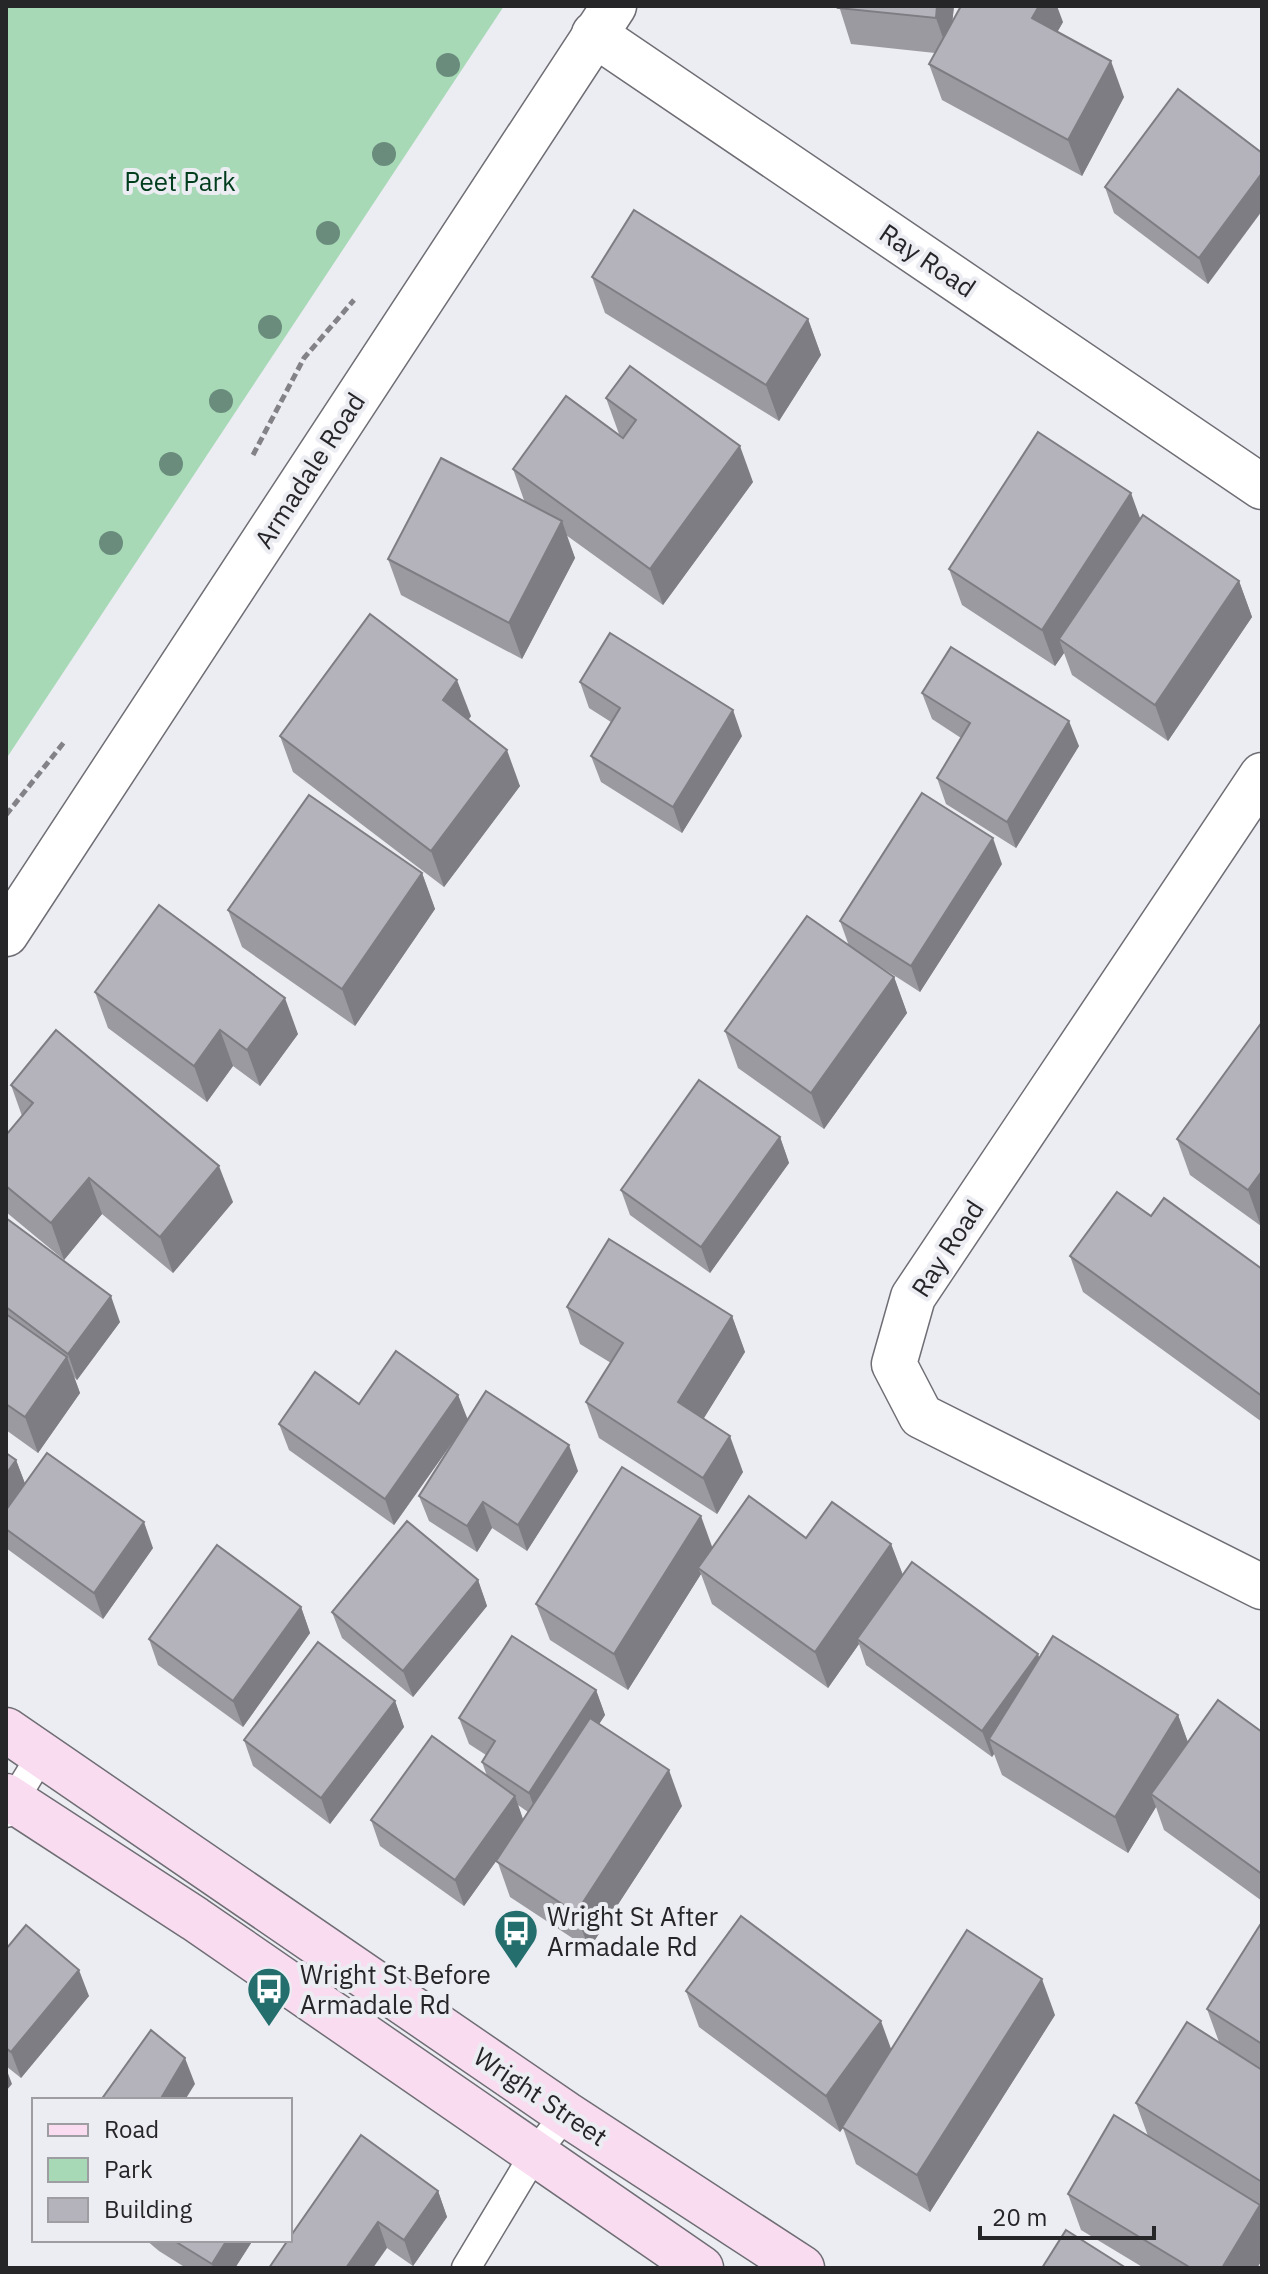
<svg xmlns="http://www.w3.org/2000/svg" width="1268" height="2274" font-family="'IBM Plex Sans',sans-serif">
  <style>
    .green { fill: #a8d9b6 }
    .lines { fill: none; stroke-linecap: round; stroke-linejoin: round }
    .lane-casing { stroke: #6f6e75; stroke-width: 31 }
    .street-casing { stroke: #6f6e75; stroke-width: 47 }
    .secondary-casing { stroke: #6f6e75; stroke-width: 47 }
    .path { stroke: #828287; stroke-width: 5; stroke-dasharray: 8 4; stroke-linecap: butt }
    .lane { stroke: #fff; stroke-width: 28 }
    .street { stroke: #fff; stroke-width: 44 }
    .secondary { stroke: #f9dcf0; stroke-width: 44 }
    .tree { fill: #6a8c7d }
    .wall { fill: #9b9aa1; fill-rule: evenodd }
    .shaded-wall { fill: #7e7d83 }
    .building { fill: #b4b3bb; stroke: #7e7d83; stroke-width: 2 }
    .labels { text-anchor: middle; dominant-baseline: central; stroke-width: 8; stroke-linejoin: round; paint-order: stroke }
    .park-label { font-size: 26px; fill: #003d1d; stroke: #ececf3 }
    .street-label { font-size: 26px; fill: #262629; stroke: #ececf3 }
    .poi-label { font-size: 26px; fill: #262629; stroke: #ececf3; text-anchor: start }
  </style>
  <rect width="100%" height="100%" fill="#ececf3"/>
  <path class="green" d="M6,6H504L6,759Z"/>
  <g class="lines">
    <g class="lane-casing">
      <g id="lane">
        <path d="M6,1813L42,1754"/>
        <path d="M466,2268L535,2153L566,2114"/>
      </g>
    </g>
    <g class="street-casing">
      <g id="street">
        <path d="M594,34L1262,487"/>
        <path d="M1262,775L913,1297L894,1364L921,1416L1262,1587"/>
        <path d="M6,934L614,6"/>
      </g>
    </g>
    <g class="secondary-casing">
      <g id="secondary">
        <path d="M6,1730L566,2114L802,2268"/>
        <path d="M6,1796L195,1919L701,2268"/>
      </g>
    </g>
    <g class="path">
      <path d="M253,455L304,358L354,300"/>
      <path d="M6,815L65,741"/>
    </g>
    <use href="#lane" class="lane"/>
    <use href="#street" class="street"/>
    <use href="#secondary" class="secondary"/>
  </g>
  <g class="tree">
    <circle cx="448" cy="65" r="12"/>
    <circle cx="384" cy="154" r="12"/>
    <circle cx="328" cy="233" r="12"/>
    <circle cx="270" cy="327" r="12"/>
    <circle cx="221" cy="401" r="12"/>
    <circle cx="171" cy="464" r="12"/>
    <circle cx="111" cy="543" r="12"/>
  </g>
  <g class="wall">
    <path d="M839,6H954L952,22H1063L1057,32L1124,97L1082,176L942,100L929,64L935,53L851,44Z"/>
    <path d="M1262,153L1208,284L1114,213L1105,187Z"/>
    <path d="M592,277L808,319L821,355L779,421L605,313Z"/>
    <path d="M606,398L753,482L663,605L566,535L575,558L522,659L401,595L388,559L525,503L513,469L623,438V437L619,434Z"/>
    <path d="M1140,519L1239,581L1252,617L1168,741L1072,675L1064,653L1055,666L962,605L949,569Z"/>
    <path d="M580,682L742,736L682,833L601,782L591,756L611,722L589,708Z"/>
    <path d="M922,693L1079,746L1016,848L946,804L937,778L961,738L932,719Z"/>
    <path d="M471,716L468,720L520,786L444,887L293,772L280,736Z"/>
    <path d="M1002,864L920,992L864,956L894,977L907,1013L824,1129L738,1068L725,1031L849,946L840,921Z"/>
    <path d="M422,873L435,909L355,1026L242,947L228,910Z"/>
    <path d="M95,992L298,1034L260,1086L233,1066L207,1102L108,1028Z"/>
    <path d="M1262,1022L1261,1226L1190,1175L1177,1139Z"/>
    <path d="M11,1085L233,1202L173,1273L102,1214L64,1260L6,1212V1135L22,1116Z"/>
    <path d="M780,1137L789,1163L710,1273L630,1215L621,1190Z"/>
    <path d="M1151,1216L1262,1269V1422L1083,1292L1070,1256Z"/>
    <path d="M6,1218L120,1322L77,1380L74,1377L80,1393L38,1453L6,1430Z"/>
    <path d="M567,1307L732,1316L745,1352L703,1419L743,1472L717,1514L599,1438L586,1402L611,1363L580,1344Z"/>
    <path d="M458,1395L467,1420L578,1471L527,1551L492,1528L477,1552L429,1521L419,1496L462,1429L394,1525L289,1450L279,1424L359,1404Z"/>
    <path d="M6,1453L16,1460L25,1484L153,1548L103,1619L6,1548Z"/>
    <path d="M806,1538L891,1544L903,1575L1039,1658L1178,1715L1188,1742L1262,1732V1901L1164,1830L1156,1807L1128,1853L1002,1775L994,1754L992,1757L866,1665L859,1644L828,1688L712,1604L701,1574L628,1690L550,1640L536,1604L713,1548Z"/>
    <path d="M478,1580L487,1606L413,1697L342,1638L332,1612Z"/>
    <path d="M301,1607L310,1633L243,1727L158,1665L149,1639Z"/>
    <path d="M596,1690L605,1715L599,1724L682,1806L589,1949L510,1897L497,1860L464,1906L380,1846L371,1820L487,1776L482,1762L486,1755L469,1744L459,1718ZM518,1805L528,1812L523,1820Z"/>
    <path d="M395,1701L404,1727L330,1824L253,1766L244,1740Z"/>
    <path d="M1262,1926V2260L1257,2268H1144L1081,2230L1068,2194L1148,2136L1136,2103L1219,2042L1207,2009Z"/>
    <path d="M6,1949L89,1996L21,2078L6,2066Z"/>
    <path d="M686,1991L892,2049L1055,2015L930,2212L856,2164L843,2128L840,2132L699,2027Z"/>
    <path d="M438,2191L447,2217L413,2266L387,2248L269,2268Z"/>
    <path d="M146,2240H253L235,2268H186L159,2251Z"/>
  </g>
  <g class="shaded-wall">
    <path d="M937,6H954L949,55L936,18Z"/>
    <path d="M1039,6H1057L1063,22L1045,54L1032,18Z"/>
    <path d="M1111,61L1124,97L1082,176L1068,140Z"/>
    <path d="M1262,173V211L1208,284L1199,258Z"/>
    <path d="M808,319L821,355L779,421L766,385Z"/>
    <path d="M740,446L753,482L663,605L650,569Z"/>
    <path d="M1131,493L1144,529L1059,639L1064,653L1055,666L1042,630Z"/>
    <path d="M562,521L575,558L522,659L509,623Z"/>
    <path d="M1239,581L1252,617L1168,741L1155,705Z"/>
    <path d="M457,680L471,716L456,737L443,700Z"/>
    <path d="M733,710L742,736L682,833L673,807Z"/>
    <path d="M1069,721L1079,746L1016,848L1007,822Z"/>
    <path d="M507,750L520,786L444,887L431,851Z"/>
    <path d="M993,838L1002,864L920,992L911,966Z"/>
    <path d="M422,873L435,909L355,1026L342,989Z"/>
    <path d="M894,977L907,1013L824,1129L811,1093Z"/>
    <path d="M285,998L298,1034L260,1086L247,1050Z"/>
    <path d="M220,1030L233,1066L207,1102L194,1066Z"/>
    <path d="M780,1137L789,1163L710,1273L701,1247Z"/>
    <path d="M219,1166L233,1202L173,1273L160,1237Z"/>
    <path d="M1262,1171V1225L1261,1226L1248,1190Z"/>
    <path d="M89,1178L102,1214L64,1260L51,1223Z"/>
    <path d="M111,1296L120,1322L77,1380L68,1354Z"/>
    <path d="M732,1316L745,1352L691,1439L678,1402Z"/>
    <path d="M67,1357L80,1393L38,1453L25,1417Z"/>
    <path d="M458,1395L468,1420L394,1525L385,1499Z"/>
    <path d="M730,1436L743,1472L717,1514L703,1478Z"/>
    <path d="M569,1445L578,1471L527,1551L518,1525Z"/>
    <path d="M16,1460L26,1486L6,1513V1474Z"/>
    <path d="M483,1502L492,1528L477,1552L467,1526Z"/>
    <path d="M701,1516L714,1552L698,1568L701,1574L628,1690L614,1654Z"/>
    <path d="M144,1522L153,1548L103,1619L94,1593Z"/>
    <path d="M891,1544L905,1581L857,1639L859,1644L828,1688L815,1652Z"/>
    <path d="M478,1580L487,1606L413,1697L403,1671Z"/>
    <path d="M301,1607L310,1633L243,1727L233,1701Z"/>
    <path d="M1038,1654L1047,1680L989,1739L994,1754L992,1757L982,1731Z"/>
    <path d="M596,1690L605,1715L538,1818L529,1793Z"/>
    <path d="M395,1701L404,1727L330,1824L321,1798Z"/>
    <path d="M1178,1715L1191,1751L1151,1794L1156,1807L1128,1853L1115,1817Z"/>
    <path d="M669,1770L682,1806L589,1949L576,1913Z"/>
    <path d="M515,1796L524,1822L464,1906L455,1880Z"/>
    <path d="M79,1970L89,1996L21,2078L11,2052Z"/>
    <path d="M1042,1979L1055,2015L930,2212L917,2175Z"/>
    <path d="M881,2021L894,2057L840,2132L826,2096Z"/>
    <path d="M185,2058L195,2084L185,2100H160Z"/>
    <path d="M6,2068L12,2084L6,2091Z"/>
    <path d="M438,2191L447,2217L413,2266L404,2240Z"/>
    <path d="M1260,2205L1262,2209V2260L1257,2268H1222Z"/>
    <path d="M378,2222L387,2248L373,2268H346Z"/>
    <path d="M227,2240H253L235,2268H213L212,2264Z"/>
  </g>
  <g class="building">
    <path d="M839,6H937L936,18L838,8Z"/>
    <path d="M961,6H1039L1032,18L1111,61L1068,140L929,64Z"/>
    <path d="M1178,89L1262,153V173L1199,258L1105,187Z"/>
    <path d="M634,210L808,319L766,385L592,277Z"/>
    <path d="M630,366L740,446L650,569L513,469L566,396L623,438L636,420L606,398Z"/>
    <path d="M1038,432L1131,493L1042,630L949,569Z"/>
    <path d="M441,458L562,521L509,623L388,559Z"/>
    <path d="M1143,515L1239,581L1155,705L1059,639Z"/>
    <path d="M370,614L457,680L443,700L507,750L431,851L280,736Z"/>
    <path d="M610,633L733,710L673,807L591,756L620,708L580,682Z"/>
    <path d="M951,647L1069,721L1007,822L937,778L970,723L922,693Z"/>
    <path d="M922,793L993,838L911,966L840,921Z"/>
    <path d="M309,795L422,873L342,989L228,910Z"/>
    <path d="M159,905L285,998L247,1050L220,1030L194,1066L95,992Z"/>
    <path d="M807,916L894,977L811,1093L725,1031Z"/>
    <path d="M1262,1022V1171L1248,1190L1177,1139Z"/>
    <path d="M56,1030L219,1166L160,1237L89,1178L51,1223L6,1186V1135L33,1103L11,1085Z"/>
    <path d="M699,1080L780,1137L701,1247L621,1190Z"/>
    <path d="M1117,1192L1151,1216L1164,1198L1262,1269V1396L1070,1256Z"/>
    <path d="M6,1218L111,1296L68,1354L6,1307Z"/>
    <path d="M609,1239L732,1316L678,1402L730,1436L703,1478L586,1402L623,1343L567,1307Z"/>
    <path d="M6,1314L67,1357L25,1417L6,1404Z"/>
    <path d="M396,1351L458,1395L385,1499L279,1424L315,1372L359,1404Z"/>
    <path d="M486,1391L569,1445L518,1525L483,1502L467,1526L419,1496Z"/>
    <path d="M6,1453L16,1460L6,1474Z"/>
    <path d="M47,1453L144,1522L94,1593L6,1529V1510Z"/>
    <path d="M622,1467L701,1516L614,1654L536,1604Z"/>
    <path d="M749,1496L806,1538L832,1502L891,1544L815,1652L698,1568Z"/>
    <path d="M407,1521L478,1580L403,1671L332,1612Z"/>
    <path d="M217,1545L301,1607L233,1701L149,1639Z"/>
    <path d="M912,1562L1038,1654L982,1731L857,1639Z"/>
    <path d="M512,1636L596,1690L529,1793L482,1762L495,1741L459,1718Z"/>
    <path d="M1053,1636L1178,1715L1115,1817L989,1739Z"/>
    <path d="M318,1642L395,1701L321,1798L244,1740Z"/>
    <path d="M1218,1700L1262,1732V1874L1151,1794Z"/>
    <path d="M590,1718L669,1770L576,1913L496,1861Z"/>
    <path d="M432,1736L515,1796L455,1880L371,1820Z"/>
    <path d="M741,1916L881,2021L826,2096L686,1991Z"/>
    <path d="M26,1925L79,1970L11,2052L6,2048V1949Z"/>
    <path d="M1260,1925L1262,1926V2044L1207,2009Z"/>
    <path d="M967,1930L1042,1979L917,2175L842,2127Z"/>
    <path d="M1187,2022L1262,2070V2182L1136,2103Z"/>
    <path d="M151,2030L185,2058L160,2100H101Z"/>
    <path d="M1114,2115L1260,2205L1222,2268H1191L1068,2194Z"/>
    <path d="M361,2135L438,2191L404,2240L378,2222L346,2268H269L288,2240H290V2237Z"/>
    <path d="M1066,2230L1126,2268H1042Z"/>
    <path d="M173,2240H227L212,2264Z"/>
  </g>
  <defs>
    <g id="bus-pin" transform="scale(2.3)"><path d="M0 17L-7.5 6A9.5 9.5 0 1 1 7.5 6Z" fill="#246f6e" stroke="#ececf3"/><path d="M-5-6H5V4H4V6H2V4H-2V6H-4V4H-5ZM-3.5-4V0h7V-4ZM-3.5 1.2v1.5H-2V1.2ZM2 1.2v1.5H3.5V1.2Z" fill="#fff"/></g>
  </defs>
  <g fill-rule="evenodd">
    <use href="#bus-pin" x="516" y="1931"/>
    <use href="#bus-pin" x="269" y="1989"/>
  </g>
  <g class="labels">
    <g class="park-label">
      <text x="180" y="181">Peet Park</text>
    </g>
    <g class="street-label">
      <text transform="translate(928 260) rotate(34)">Ray Road</text>
      <text transform="translate(309 470) rotate(-57)">Armadale Road</text>
      <text transform="translate(947 1248) rotate(-57)">Ray Road</text>
      <text transform="translate(541 2096) rotate(34)">Wright Street</text>
    </g>
    <g class="poi-label">
      <text x="547" y="1916">Wright St After<tspan x="547" dy="30">Armadale Rd</tspan></text>
      <text x="300" y="1974">Wright St Before<tspan x="300" dy="30">Armadale Rd</tspan></text>
    </g>
  </g>
  <rect width="1268" height="2274" fill="none" stroke="#262629" stroke-width="16"/>
  <rect x="32" y="2098" width="260" height="144" fill="#ececf3" stroke="#9d9da2" stroke-width="2"/>
  <rect x="48" y="2124" width="40" height="12" fill="#f9dcf0" stroke="#9d9da2" stroke-width="2"/>
  <text x="104" y="2138" font-size="24" fill="#262629">Road</text>
  <rect x="48" y="2158" width="40" height="24" fill="#a8d9b6" stroke="#9d9da2" stroke-width="2"/>
  <text x="104" y="2178" font-size="24" fill="#262629">Park</text>
  <rect x="48" y="2198" width="40" height="24" fill="#b4b3bb" stroke="#9d9da2" stroke-width="2"/>
  <text x="104" y="2218" font-size="24" fill="#262629">Building</text>
  <path d="M980 2226v12h174v-12" fill="none" stroke="#262629" stroke-width="4"/>
  <text x="992" y="2226" font-size="24" fill="#262629" stroke="#ececf3" stroke-width="6" paint-order="stroke">20 m</text>
</svg>
